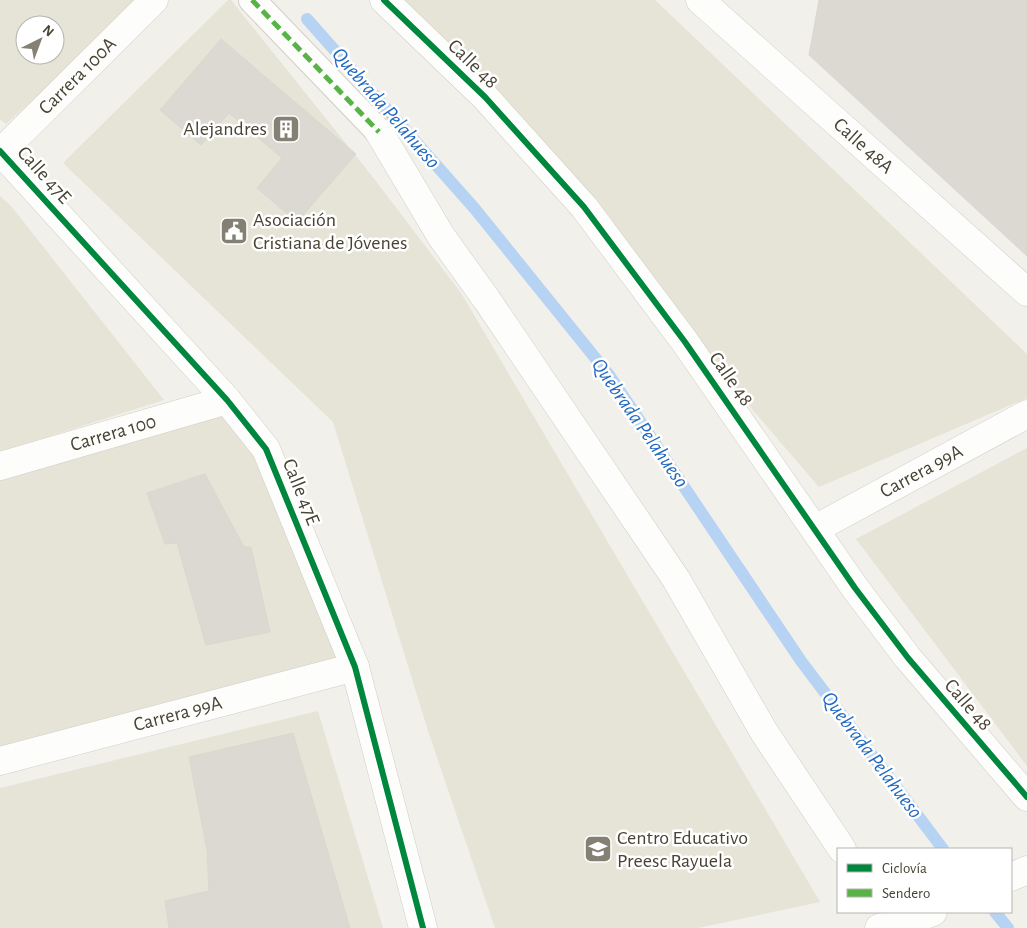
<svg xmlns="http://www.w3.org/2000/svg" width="1027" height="928" font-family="'Alegreya Sans',sans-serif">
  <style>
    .residential { fill: #e6e3d7; fill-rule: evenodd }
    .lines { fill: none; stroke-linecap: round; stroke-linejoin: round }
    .stream { stroke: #b6d3f3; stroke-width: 12 }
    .building { fill: #dbd9d2; stroke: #dad7cf }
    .pedestrian-casing { stroke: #d0cec7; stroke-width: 28 }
    .minor-casing { stroke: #d0cec7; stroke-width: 29 }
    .tertiary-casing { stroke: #d0cec7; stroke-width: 29 }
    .pedestrian { stroke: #fdfdfc; stroke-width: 26 }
    .minor { stroke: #fdfdfc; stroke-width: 28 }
    .tertiary { stroke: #fdfdfc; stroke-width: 28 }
    .quiet { stroke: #57b346; stroke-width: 5; stroke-dasharray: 10 5; stroke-linecap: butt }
    .cycleway-casing { stroke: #fff; stroke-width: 9 }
    .cycleway { stroke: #00873e; stroke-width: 6 }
    .labels { text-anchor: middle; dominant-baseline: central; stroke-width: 5; stroke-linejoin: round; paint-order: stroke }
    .street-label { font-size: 20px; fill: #484334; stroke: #fff }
    .poi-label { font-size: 20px; fill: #484334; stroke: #fff; text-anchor: start }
    .water-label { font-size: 21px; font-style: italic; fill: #236abf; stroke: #fff }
  </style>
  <rect width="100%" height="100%" fill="#f2f0ea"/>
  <g class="residential">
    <path d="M0,0H143L6,124L0,119ZM25,25H55V55H25Z"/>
    <path d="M228,0H231L372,176L461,293L820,902L698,928H495L429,734L333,422L63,163Z"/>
    <path d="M400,0H655L1027,354V398L819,487Z"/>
    <path d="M0,196L11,206L164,400L0,452Z"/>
    <path d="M227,400L355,667L0,761V466Z"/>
    <path d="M1027,448V766L856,539Z"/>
    <path d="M318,711L383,928H0V788Z"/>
  </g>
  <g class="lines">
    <g class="stream">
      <path d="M307,19L475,209L609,375L801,661L943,849"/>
      <path d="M995,912L1008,928"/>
    </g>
  </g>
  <g class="building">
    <path d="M819,0H1027V256L809,55Z"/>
    <path d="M221,39L356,154L297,222L257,188L282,158L229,113L201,145L160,110Z"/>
    <path d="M205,474L244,547H251L270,632L206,645L177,543L165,544L147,493Z"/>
    <path d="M293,733L350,928H169L165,901L209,891L207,850L189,757Z"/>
  </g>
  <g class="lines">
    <g class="pedestrian-casing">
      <path id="pedestrian" d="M252,0L379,132"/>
    </g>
    <g class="minor-casing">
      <g id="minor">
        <path d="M384,0L485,97L584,207L685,342L855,588L908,658L1027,797"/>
        <path id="s1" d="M700,0L1027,292"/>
        <path d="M379,132L441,236L487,300L676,579L764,732L842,849"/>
        <path d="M0,151L227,400L266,449L355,667L423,928"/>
        <path id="s2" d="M1,152L154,0"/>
        <path id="s3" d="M0,466L227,400"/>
        <path id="s4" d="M815,529L1027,414"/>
        <path id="s5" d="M0,761L355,667"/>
        <path d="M1011,877L1027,870"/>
        <path d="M902,912L910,920L933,912"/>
      </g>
    </g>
    <g class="tertiary-casing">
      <path id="tertiary" d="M879,928L910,920L917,928"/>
    </g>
    <use href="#pedestrian" class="pedestrian"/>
    <use href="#minor" class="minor"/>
    <use href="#tertiary" class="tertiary"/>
    <path class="quiet" d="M252,0L379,132"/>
    <g class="cycleway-casing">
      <g id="cycleway">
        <path d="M384,0L485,97L584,207L685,342L855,588L908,658L1027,797"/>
        <path d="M0,151L227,400L266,449L355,667L423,928"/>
      </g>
    </g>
    <use href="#cycleway" class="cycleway"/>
  </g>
  <defs>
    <g id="building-square" transform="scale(1.4375)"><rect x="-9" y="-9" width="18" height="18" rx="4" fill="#848074" stroke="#fff"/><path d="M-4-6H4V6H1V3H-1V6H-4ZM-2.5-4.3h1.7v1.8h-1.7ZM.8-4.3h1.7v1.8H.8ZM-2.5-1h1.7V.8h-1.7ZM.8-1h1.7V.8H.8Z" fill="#fff"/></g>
    <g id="civic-square" transform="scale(1.4375)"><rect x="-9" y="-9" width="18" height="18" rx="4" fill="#848074" stroke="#fff"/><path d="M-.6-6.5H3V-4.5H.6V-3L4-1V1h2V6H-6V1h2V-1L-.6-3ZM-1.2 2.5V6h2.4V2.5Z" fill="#fff"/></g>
    <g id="school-square" transform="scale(1.4375)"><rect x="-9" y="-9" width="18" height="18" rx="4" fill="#848074" stroke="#fff"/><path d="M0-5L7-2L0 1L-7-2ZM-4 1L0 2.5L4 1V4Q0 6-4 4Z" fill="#fff"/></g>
  </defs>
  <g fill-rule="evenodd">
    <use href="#building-square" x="286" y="129"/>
    <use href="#civic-square" x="234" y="231"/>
    <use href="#school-square" x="598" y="849"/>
  </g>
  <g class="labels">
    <g class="street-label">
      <text transform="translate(473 64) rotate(44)">Calle 48</text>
      <text stroke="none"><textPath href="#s2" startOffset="108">Carrera 100A</textPath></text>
      <text stroke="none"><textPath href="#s1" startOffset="219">Calle 48A</textPath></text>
      <text transform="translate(44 175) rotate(48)">Calle 47E</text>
      <text transform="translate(731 379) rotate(55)">Calle 48</text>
      <text stroke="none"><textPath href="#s3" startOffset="118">Carrera 100</textPath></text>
      <text stroke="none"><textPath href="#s4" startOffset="121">Carrera 99A</textPath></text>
      <text transform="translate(301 492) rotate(68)">Calle 47E</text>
      <text transform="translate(968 705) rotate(49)">Calle 48</text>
      <text stroke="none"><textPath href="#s5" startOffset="184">Carrera 99A</textPath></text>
    </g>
    <g class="poi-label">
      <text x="267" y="129" text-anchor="end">Alejandres</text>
      <text x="253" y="220">Asociación<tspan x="253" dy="23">Cristiana de Jóvenes</tspan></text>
      <text x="617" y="838">Centro Educativo<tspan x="617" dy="23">Preesc Rayuela</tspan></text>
    </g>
    <g class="water-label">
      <text transform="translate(386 108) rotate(49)">Quebrada Pelahueso</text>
      <text transform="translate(640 423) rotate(55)">Quebrada Pelahueso</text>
      <text transform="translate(872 755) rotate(53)">Quebrada Pelahueso</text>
    </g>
  </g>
  <rect x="837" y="848" width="175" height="65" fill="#ffffff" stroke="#b6b4ae"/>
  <rect x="847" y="864" width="25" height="8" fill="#00873e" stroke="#b6b4ae"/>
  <text x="882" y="873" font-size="15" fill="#484334">Ciclovía</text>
  <rect x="847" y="889" width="25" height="8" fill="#57b346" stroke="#b6b4ae"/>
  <text x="882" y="898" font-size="15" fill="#484334">Sendero</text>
  <g transform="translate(40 40) rotate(42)"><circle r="24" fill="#ffffff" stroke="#b6b4ae"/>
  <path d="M0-4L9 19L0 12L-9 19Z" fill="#848074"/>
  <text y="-8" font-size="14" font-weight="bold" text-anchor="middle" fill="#484334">N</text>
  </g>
</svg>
